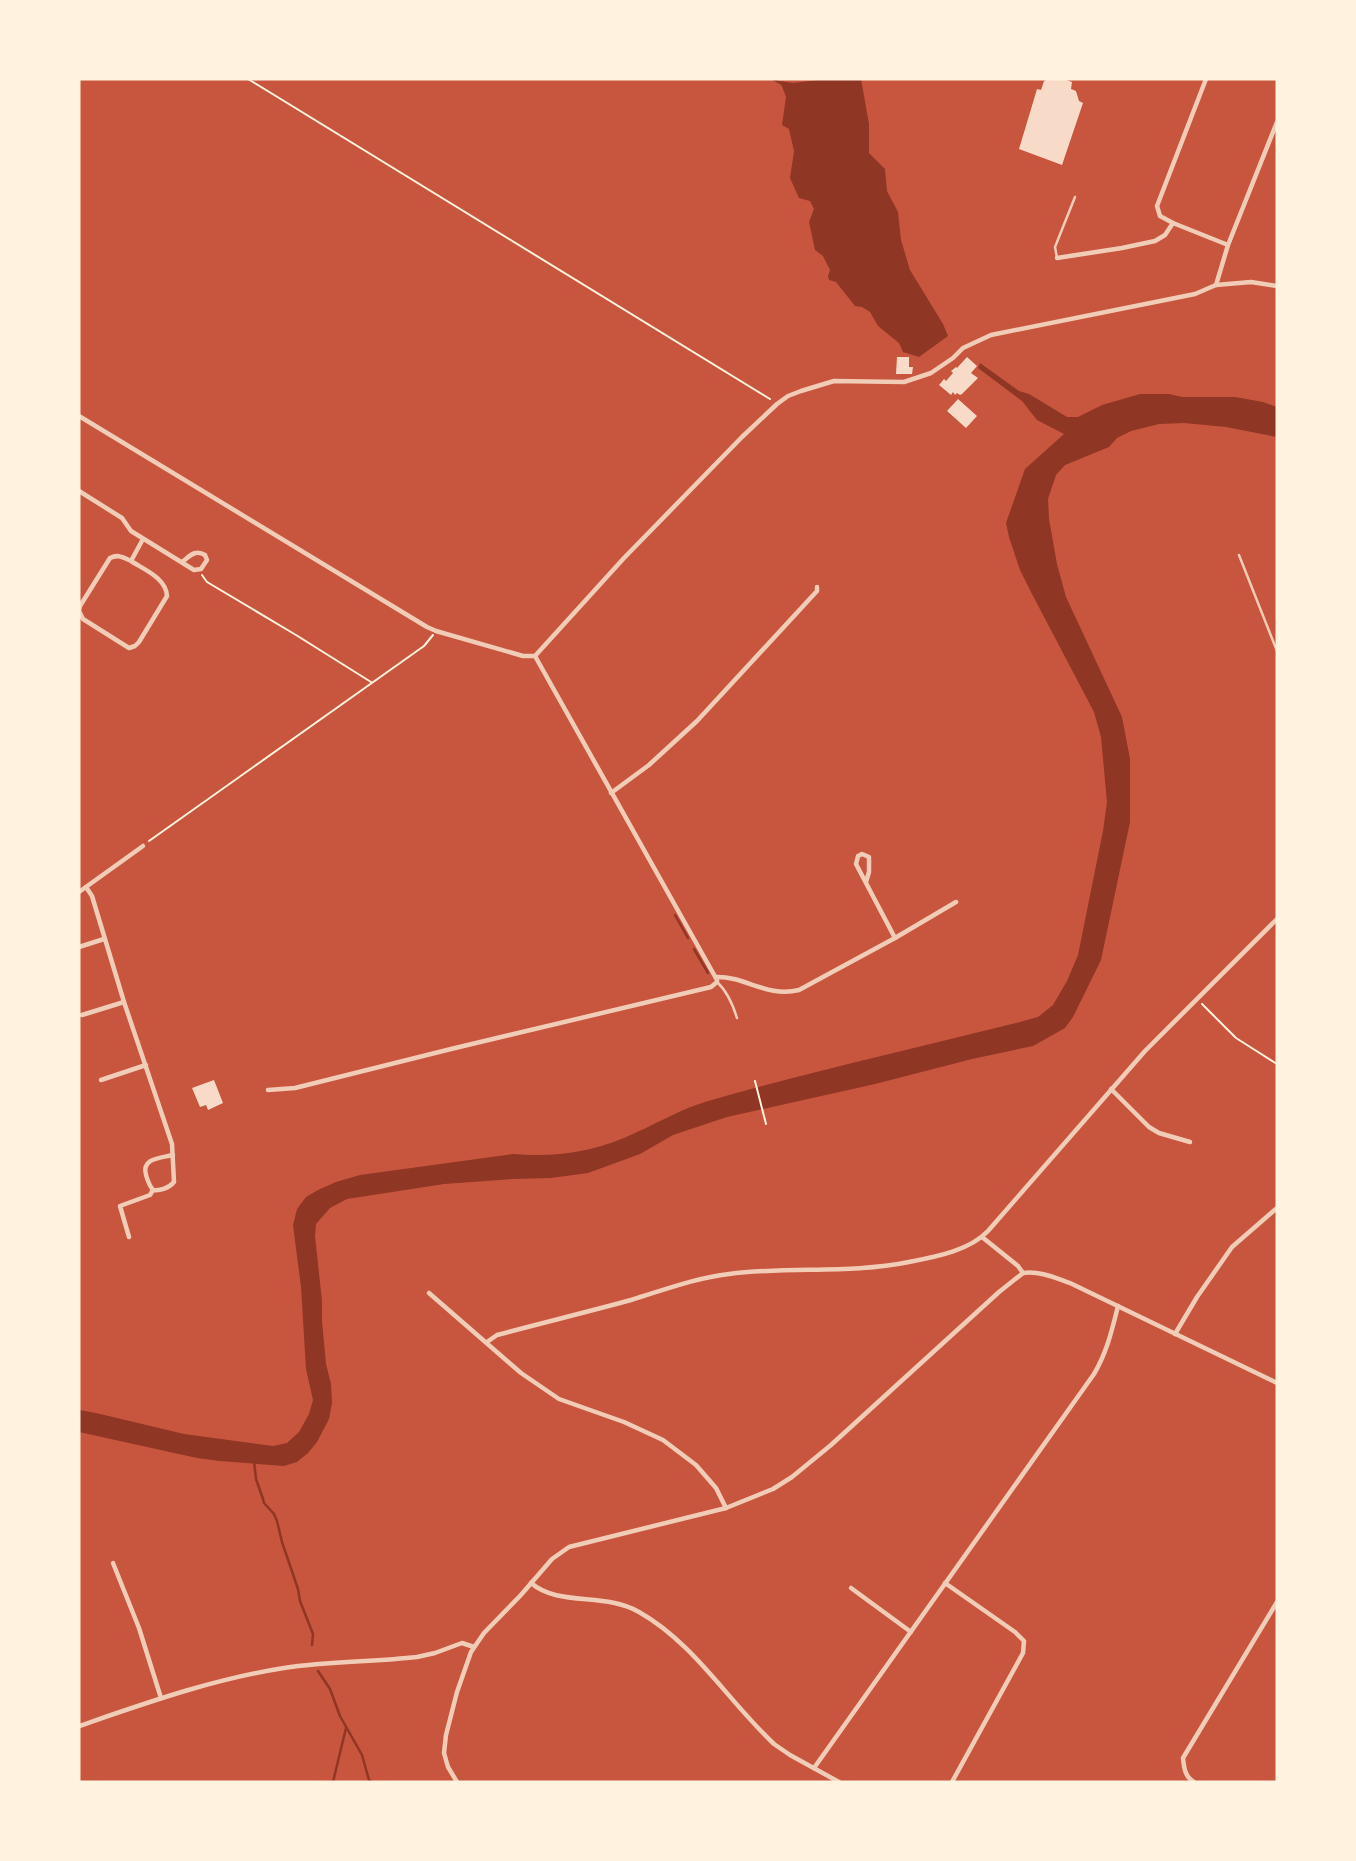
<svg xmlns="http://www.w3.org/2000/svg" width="1356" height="1861" font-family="'Public Sans',sans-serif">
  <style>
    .water { fill: #8f3625 }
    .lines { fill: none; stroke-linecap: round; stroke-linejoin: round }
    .stream { stroke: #8f3625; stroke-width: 2.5 }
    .building { fill: #f7dbc8 }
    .path { stroke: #fff3e0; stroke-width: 2 }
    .service { stroke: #f1ccb7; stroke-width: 2.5 }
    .minor { stroke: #f1ccb7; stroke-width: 4.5 }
  </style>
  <rect width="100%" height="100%" fill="#c8553d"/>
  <g class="water">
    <path d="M826,79H861L869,124V153L885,169L887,191L898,212L901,240L910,270L943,324L948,336L919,357L903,352L899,343L878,326L870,312L862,307L855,306L836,282L829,280L828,276L830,270L823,256L815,250L809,222L814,209L810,201L799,198L790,178L794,151L789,129L782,125L786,97L780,81L793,83Z"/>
    <path d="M980,363L1019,391L1029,394L1067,417H1078L1102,405L1140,394H1169L1182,397H1235L1263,402L1277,407V437L1226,427L1184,423L1159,424L1131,431L1117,438L1109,447L1065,465L1056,475L1048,499L1049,519L1057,564L1066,597L1122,717L1130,759V822L1101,960L1073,1017L1065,1028L1033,1046L972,1059L875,1084L727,1117L673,1135L640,1154L588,1173L551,1178L513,1179L444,1184L347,1199L330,1208L316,1224L315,1236L322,1301V1321L326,1364L331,1384L332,1403L329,1419L317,1442L308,1453L297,1462L284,1466L220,1461L197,1458L79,1432V1410L96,1413L184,1434L273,1446L287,1443L299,1432L309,1414L313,1400L306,1369L301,1287L293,1225L297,1209L306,1197L318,1190L336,1182L360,1175L513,1154C556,1158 599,1151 637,1132C660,1122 681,1109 705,1102C808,1072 913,1049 1016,1023L1038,1017L1053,1005L1067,981L1078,955L1103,831L1107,802L1101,737L1094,712L1032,594L1020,570L1009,537L1006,523L1025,469L1064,434L1037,420L1022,401L978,368Z"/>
  </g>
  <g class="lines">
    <g class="stream">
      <path d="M773,79L782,84"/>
      <path d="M675,915L688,938"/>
      <path d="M694,949L708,973"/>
      <path d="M254,1461L256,1479L263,1499L264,1503L274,1514L277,1521L282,1542L298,1589L300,1601L311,1629L313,1634L312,1645"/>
      <path d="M318,1671L330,1689L340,1716L362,1755L369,1780L372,1782"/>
      <path d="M333,1782L346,1728"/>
    </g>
  </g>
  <g class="building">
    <path d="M1048,79H1064L1072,82L1071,89L1076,91L1079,101L1083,103L1062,165L1019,149L1037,89L1041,90L1044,81Z"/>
    <path d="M897,357H909V367H913L912,374H896Z"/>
    <path d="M967,357L977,366L971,373L978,378L962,394L960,395L957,393L955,395L953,392L951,395L939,385L944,379L946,381L953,373L951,371L956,367L957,368Z"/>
    <path d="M958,399L977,416L966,428L947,411Z"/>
    <path d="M214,1080L223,1103L208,1110L206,1105L200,1107L192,1088Z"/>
  </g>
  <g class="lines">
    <g class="path">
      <path d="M248,79L770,399"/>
      <path d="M202,575L207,582L296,635L371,682"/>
      <path d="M149,841L424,646L433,635"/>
      <path d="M1202,1004L1236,1038L1277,1064"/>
      <path d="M755,1081L766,1124"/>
    </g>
    <g class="service">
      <path d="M1057,258L1055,247L1075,197"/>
      <path d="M1239,555L1277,651"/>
      <path d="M717,982C727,991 733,1005 737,1018"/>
    </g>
    <g class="minor">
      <path d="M1206,79L1157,206L1160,216L1173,223L1228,245"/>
      <path d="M1057,258L1122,248L1155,241L1165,235L1173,223"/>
      <path d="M1216,285L1228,245L1277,122"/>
      <path d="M79,416L427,627L436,631L523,656H535L717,980V982L711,987L451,1049L295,1088L268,1090"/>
      <path d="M79,491L122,518L131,531L194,570L201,569L207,560L205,555C195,549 190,556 182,562"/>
      <path d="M131,561C145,570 166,578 167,596L139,642L135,646L129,648L83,619L79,611L80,606L110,558C118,554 122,557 131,561L143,539"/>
      <path d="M535,656L624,558L742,437L777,404L788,396L801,391L834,381L904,382L931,373L953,358L963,348L991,335L1195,294L1216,285L1251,282L1277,286"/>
      <path d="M611,793L649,765L697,721L817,591V587"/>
      <path d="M866,882L869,872V857L862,854L858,856L856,864L895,938"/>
      <path d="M86,887L92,896L124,1002L172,1144L174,1182C169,1188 160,1191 153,1190L150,1195L120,1206L129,1237"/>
      <path d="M79,892L143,846"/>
      <path d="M79,947L104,939"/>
      <path d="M716,977C745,976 767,998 799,990L895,938L956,902"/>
      <path d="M82,1015L124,1002"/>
      <path d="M101,1080L146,1065"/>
      <path d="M1111,1089L1149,1127L1159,1133L1190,1142"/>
      <path d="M153,1190C149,1185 148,1182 146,1175C141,1158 161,1158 173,1155"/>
      <path d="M982,1237L1018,1266L1023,1273C1040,1271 1053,1277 1070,1283L1277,1383"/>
      <path d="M429,1293L521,1373L559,1399L624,1422L663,1440L696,1465L716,1488L726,1508"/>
      <path d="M1175,1334L1197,1297L1232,1247L1277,1208"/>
      <path d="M487,1342L497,1335C542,1323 587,1312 631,1300C664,1290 695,1278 729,1274C789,1266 850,1274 909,1262C935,1257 969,1251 988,1231L1145,1051L1277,919"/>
      <path d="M113,1563L139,1628L161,1698"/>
      <path d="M531,1583C559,1607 605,1592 639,1612C694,1643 728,1701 774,1744L790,1755L839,1782"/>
      <path d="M945,1583L1015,1632L1024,1641L1023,1653L952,1782"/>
      <path d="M851,1588L911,1632"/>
      <path d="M79,1726C146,1703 213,1679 284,1668C328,1661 373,1662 417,1657L435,1653L462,1643L474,1647"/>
      <path d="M814,1768L1094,1374C1107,1352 1112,1330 1118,1306"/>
      <path d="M457,1782L448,1767L444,1753L446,1735L457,1692L471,1652L484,1633L520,1596L552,1559L569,1547L726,1508L773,1489L792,1477L831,1445L999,1292L1023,1273"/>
      <path d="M1194,1782C1185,1777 1184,1768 1183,1758L1277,1602"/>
    </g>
  </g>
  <rect width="1356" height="1861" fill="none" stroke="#fff3e0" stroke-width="161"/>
</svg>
